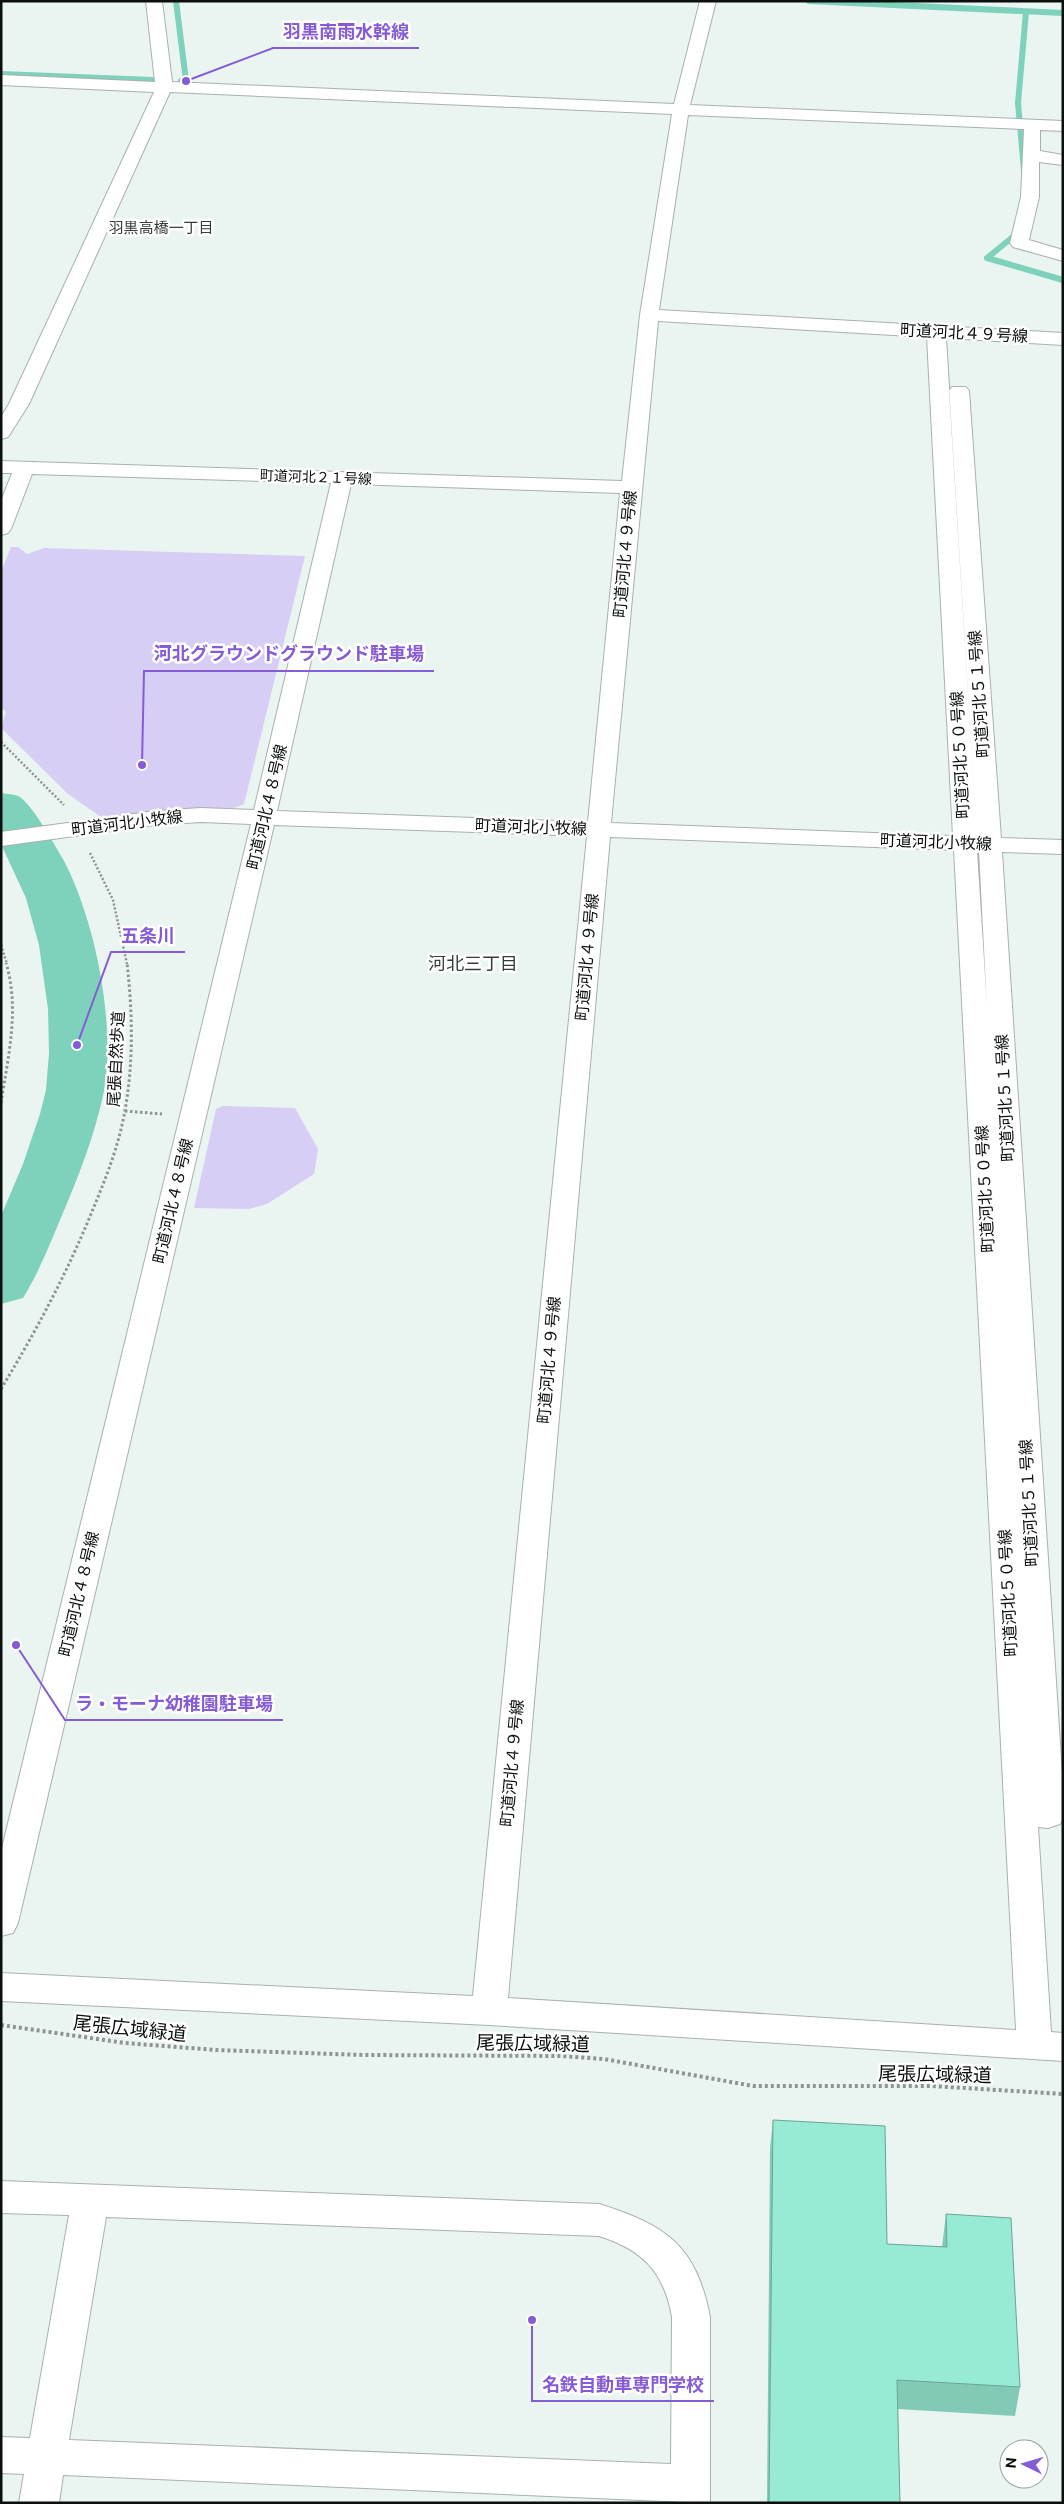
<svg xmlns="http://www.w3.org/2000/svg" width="1064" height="2504" font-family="'Public Sans','Noto Sans JP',sans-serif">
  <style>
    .green { fill: #d7cef5 }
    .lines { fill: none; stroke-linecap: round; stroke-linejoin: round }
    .stream { stroke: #7ed1bb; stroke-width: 6 }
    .river { fill: #7ed1bb; fill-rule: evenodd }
    .minor-casing { stroke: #a8b1ae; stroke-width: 2 }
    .path-far2 { stroke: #8d9492; stroke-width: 2.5; stroke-dasharray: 2 2; stroke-linecap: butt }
    .path-far1 { stroke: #8d9492; stroke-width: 3; stroke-dasharray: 2.5 2.5; stroke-linecap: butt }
    .path { stroke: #8d9492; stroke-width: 4; stroke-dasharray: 3 3; stroke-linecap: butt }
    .minor { fill: #fff; fill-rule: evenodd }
    .wall { fill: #82cab6 }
    .building { fill: #97ebd4; stroke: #6aa494 }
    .labels { text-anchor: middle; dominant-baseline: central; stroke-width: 5; stroke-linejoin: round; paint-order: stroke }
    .far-street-label { font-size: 14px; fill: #0b0f0e; stroke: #fff }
    .far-neighbourhood-label { font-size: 15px; fill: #353d3a; stroke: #fff }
    .street-label { font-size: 16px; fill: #0b0f0e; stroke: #fff }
    .neighbourhood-label { font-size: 18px; fill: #353d3a; stroke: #fff }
    .near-street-label { font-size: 19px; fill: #0b0f0e; stroke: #fff }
    .leader { fill: none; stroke: #855cd6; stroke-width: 2 }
    .callout-dot { fill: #855cd6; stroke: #fff; stroke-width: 2 }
    .callout-label { font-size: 18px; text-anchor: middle; font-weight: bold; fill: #855cd6; stroke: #fff; stroke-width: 5; stroke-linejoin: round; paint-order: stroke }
  </style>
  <rect width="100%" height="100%" fill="#eaf4f1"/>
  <g class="green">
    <path d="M11,547H18L27,554L44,548L305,556L244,804L234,808H182L101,817L68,794L1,728L6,712L1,707V572Z"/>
    <path d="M223,1106L295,1108L318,1149L314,1174L267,1204L249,1209L194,1208L216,1109Z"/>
  </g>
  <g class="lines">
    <g class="stream">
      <path d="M176,1L186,81H181"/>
      <path d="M809,1L1063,13"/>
      <path d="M1,74L153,80"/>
      <path d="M1024,170L1018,103L1026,12"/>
      <path d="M1016,228L1014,236L987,258L1063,280"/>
    </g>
    <path class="river" d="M1,793C7,794 15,794 20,797C33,806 54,844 63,859C95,919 116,1023 104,1091C95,1135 78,1178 60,1220C49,1246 38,1274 23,1298L1,1304V1216L23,1164L40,1114L46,1090L49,1053L48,1009L39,945L26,898L1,844Z"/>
    <g class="minor-casing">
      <g id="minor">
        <path d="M146,1H162L172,82L674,104L700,1H716L690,105L1063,121V131L1040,130V151L1063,155V165L1039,162V197L1029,240L1063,250V261L1013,247L1010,243L1021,197L1024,129L688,115L659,310L1063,333V345L946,338L977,837L949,391L952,387H966L969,391L1001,838L1063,840V854L1002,852L1063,1789V1818L1060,1824L1048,1828L1038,1827L1051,2032L1063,2033V2061L489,2025L1,2001V1973L473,1996L587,836L274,825L18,1923L13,1933L1,1936V1852L251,824L201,822L156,825L1,846V832L156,811L201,808L254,810L331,483L32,474L11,529L8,533L1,535V501L12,473H1V461L622,481L640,315L672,114L170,92L29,404L8,437L1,439V417L9,404L154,92L1,85V75L155,82ZM658,321L927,337L953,836L611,823ZM351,484L620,493L588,822L277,811ZM610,837L954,850L1016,2030L508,1998ZM977,851H979L987,1007Z"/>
        <path d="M1,2181L599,2204C666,2225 696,2245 710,2317V2503L63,2475L59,2503H19L24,2474L1,2473V2437L30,2438L69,2215L1,2213ZM106,2217L599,2236C643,2250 664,2272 672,2317L671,2464L69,2440Z"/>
      </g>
    </g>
    <g class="path-far2">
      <path d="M1,742L64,805"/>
      <path d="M90,853L113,900L127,964"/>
      <path d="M1,945L7,964"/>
    </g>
    <g class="path-far1">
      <path d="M1,1103C8,1057 20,1009 6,963"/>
      <path d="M125,1111L162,1114"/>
      <path d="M1,1389C35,1333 66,1275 91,1214C103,1185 115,1156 122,1125C134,1072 133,1016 127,963"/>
    </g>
    <path class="path" d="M1,2025L125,2043L216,2050L364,2055L561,2056L604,2059L753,2086H932L1063,2094"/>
    <use href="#minor" class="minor"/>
  </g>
  <path class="wall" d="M773,2120L887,2244L942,2247L946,2214L1020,2387L1015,2416L898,2409L900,2503H767L770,2149Z"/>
  <path class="building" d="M773,2120L885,2126L887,2244L947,2247L946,2214L1011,2218L1020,2387L897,2380L900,2503H769Z"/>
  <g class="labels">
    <g class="far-street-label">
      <text transform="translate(316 477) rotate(2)">町道河北２１号線</text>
    </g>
    <g class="far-neighbourhood-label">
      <text x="161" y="227">羽黒高橋一丁目</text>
    </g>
    <g class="street-label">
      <text transform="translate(964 333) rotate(3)">町道河北４９号線</text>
      <text transform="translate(625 554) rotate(-85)">町道河北４９号線</text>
      <text transform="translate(979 694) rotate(-94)">町道河北５１号線</text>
      <text transform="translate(960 755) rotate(-93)">町道河北５０号線</text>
      <text transform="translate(267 807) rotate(-77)">町道河北４８号線</text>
      <text transform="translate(127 823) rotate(-7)">町道河北小牧線</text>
      <text transform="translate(531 827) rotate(2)">町道河北小牧線</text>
      <text transform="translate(936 842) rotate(2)">町道河北小牧線</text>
      <text transform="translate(587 957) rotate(-85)">町道河北４９号線</text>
      <text transform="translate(116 1059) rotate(-87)">尾張自然歩道</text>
      <text transform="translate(1005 1098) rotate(-93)">町道河北５１号線</text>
      <text transform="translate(985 1189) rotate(-93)">町道河北５０号線</text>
      <text transform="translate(173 1201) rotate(-77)">町道河北４８号線</text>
      <text transform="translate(549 1360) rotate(-85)">町道河北４９号線</text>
      <text transform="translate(1029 1503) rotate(-93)">町道河北５１号線</text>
      <text transform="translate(1008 1593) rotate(-93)">町道河北５０号線</text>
      <text transform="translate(79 1594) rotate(-77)">町道河北４８号線</text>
      <text transform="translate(512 1763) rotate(-85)">町道河北４９号線</text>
    </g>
    <g class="neighbourhood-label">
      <text x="473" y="963">河北三丁目</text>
    </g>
    <g class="near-street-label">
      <text transform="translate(130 2028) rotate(6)">尾張広域緑道</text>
      <text transform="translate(533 2043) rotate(1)">尾張広域緑道</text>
      <text transform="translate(935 2074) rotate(1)">尾張広域緑道</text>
    </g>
  </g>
  <path class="leader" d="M186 81L273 48H419M142 765L144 671H434M77 1045L111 952H185M16 1645L65 1720H283M532 2320L532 2401H714"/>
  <g class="callout-dot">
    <circle cx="186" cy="81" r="5"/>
    <circle cx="142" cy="765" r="5"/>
    <circle cx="77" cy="1045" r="5"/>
    <circle cx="16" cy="1645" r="5"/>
    <circle cx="532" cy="2320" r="5"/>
  </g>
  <g class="callout-label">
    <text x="346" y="38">羽黒南雨水幹線</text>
    <text x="289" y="660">河北グラウンドグラウンド駐車場</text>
    <text x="148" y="942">五条川</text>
    <text x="174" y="1710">ラ・モーナ幼稚園駐車場</text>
    <text x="623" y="2391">名鉄自動車専門学校</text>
  </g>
  <rect width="1064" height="2504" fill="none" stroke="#0b0f0e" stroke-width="5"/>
  <g transform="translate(1024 2464) rotate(275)"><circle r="24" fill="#ffffff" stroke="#9d9f9f"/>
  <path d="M0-4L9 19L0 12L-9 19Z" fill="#855cd6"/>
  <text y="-8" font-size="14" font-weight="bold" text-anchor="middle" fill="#0b0f0e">N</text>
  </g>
</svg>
